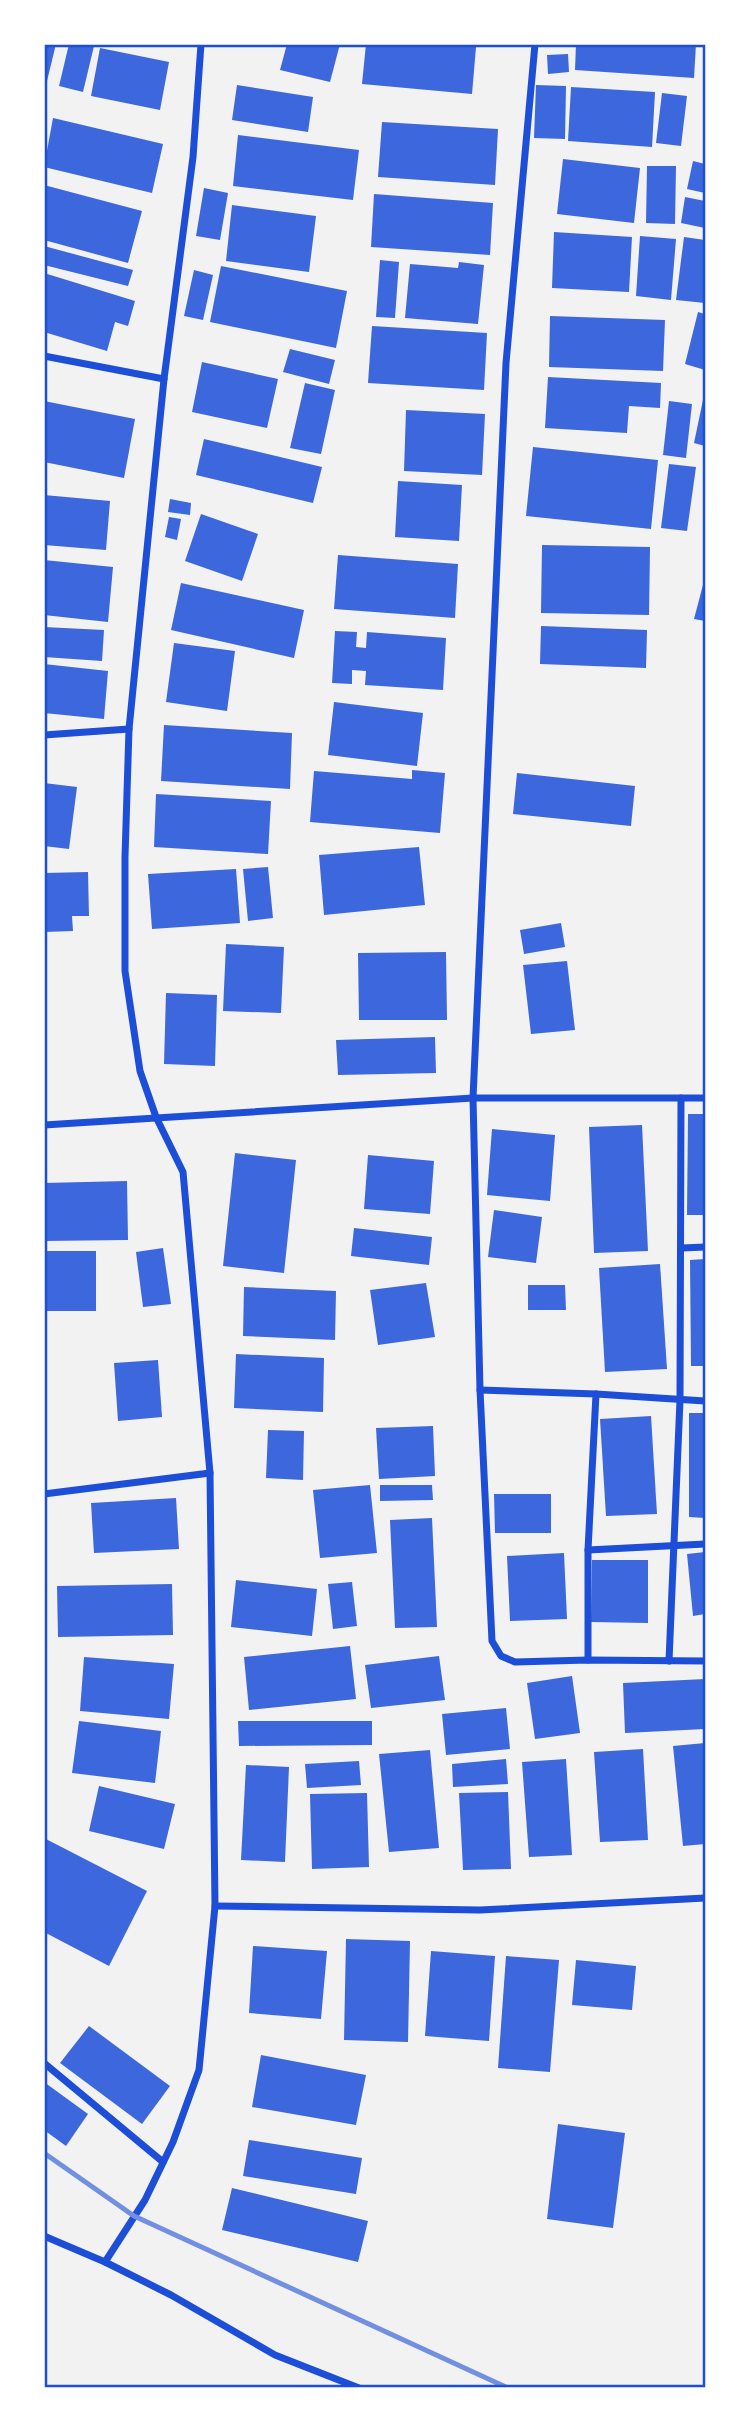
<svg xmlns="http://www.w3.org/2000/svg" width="749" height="2432" font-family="Barlow,sans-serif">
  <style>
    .building { fill: #3d67dc }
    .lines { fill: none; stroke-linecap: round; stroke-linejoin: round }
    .minor { stroke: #1d4ed8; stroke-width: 7 }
    .rail { stroke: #7290e2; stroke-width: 5 }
    .neatline { fill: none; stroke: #1d4ed8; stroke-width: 2.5 }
  </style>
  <rect width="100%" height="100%" fill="#f2f2f2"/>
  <g class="building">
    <path d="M44,44H56L46,85L44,84Z"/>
    <path d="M69,44L94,46L83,92L59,86Z"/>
    <path d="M287,44H340L330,82L280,70Z"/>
    <path d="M366,44H438L476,47L472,94L362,84Z"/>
    <path d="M576,44H696L694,78L575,70Z"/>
    <path d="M100,48L169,62L160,110L91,96Z"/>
    <path d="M568,54L569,72L548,74L547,55Z"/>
    <path d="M237,85L313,97L308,132L232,120Z"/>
    <path d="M536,85L566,86L565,139L534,138Z"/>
    <path d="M571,87L655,92L652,147L568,141Z"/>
    <path d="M662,93L687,96L681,146L656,143Z"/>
    <path d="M53,118L163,144L152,193L44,167Z"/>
    <path d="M382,122L498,129L495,185L378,177Z"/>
    <path d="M238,135L359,150L353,200L233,186Z"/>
    <path d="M563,159L640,168L634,223L557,214Z"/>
    <path d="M693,161L705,164V193L687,189Z"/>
    <path d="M647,166H676L675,224L646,223Z"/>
    <path d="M44,185L142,211L128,263L44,240Z"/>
    <path d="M204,188L228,193L220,240L196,236Z"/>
    <path d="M374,194L493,203L490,255L371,247Z"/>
    <path d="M685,197L705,201V228L681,223Z"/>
    <path d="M232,205L316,216L309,272L226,261Z"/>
    <path d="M554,232L632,237L629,292L552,288Z"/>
    <path d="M640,236L676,239L671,300L636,296Z"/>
    <path d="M684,237L705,240V303L676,300Z"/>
    <path d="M44,246L133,270L128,286L44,265Z"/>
    <path d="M380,260L399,262L395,318L376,317Z"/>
    <path d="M459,262L484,265L478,324L405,318L410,264L458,268Z"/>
    <path d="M221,266L347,291L336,348L210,322Z"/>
    <path d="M194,270L213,275L203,320L184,316Z"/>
    <path d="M44,273L135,301L128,326L115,322L107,351L44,332Z"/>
    <path d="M698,312L705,314V370L685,364Z"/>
    <path d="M550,316L665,320L663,371L549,367Z"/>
    <path d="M372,326L487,333L484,390L368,383Z"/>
    <path d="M290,349L335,360L329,384L283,372Z"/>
    <path d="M202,362L278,379L267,428L192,412Z"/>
    <path d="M548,377L661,383L660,408L629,406L627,433L545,428Z"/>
    <path d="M305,383L335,390L321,454L290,448Z"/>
    <path d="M704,395H705V446L694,443Z"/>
    <path d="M44,401L135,419L124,478L44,462Z"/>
    <path d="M669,401L692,404L686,458L663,455Z"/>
    <path d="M406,410L485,414L482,475L404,471Z"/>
    <path d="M204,439L322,467L313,503L196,475Z"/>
    <path d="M533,447L658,460L651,529L526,516Z"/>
    <path d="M669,464L696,467L687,531L661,528Z"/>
    <path d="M398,481L462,485L459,541L395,537Z"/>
    <path d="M44,495L110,501L106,550L44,545Z"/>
    <path d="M170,499L191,503L190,515L168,512Z"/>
    <path d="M201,514L258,534L242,581L185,561Z"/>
    <path d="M169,517L181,519L177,540L165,537Z"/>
    <path d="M542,545L650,547L649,615L541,613Z"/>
    <path d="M338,555L458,564L455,618L334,609Z"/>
    <path d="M44,560L113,567L108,622L44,615Z"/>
    <path d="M704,581H705V621L694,619Z"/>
    <path d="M181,583L304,610L294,658L171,630Z"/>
    <path d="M541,626L647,630L646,668L540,664Z"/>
    <path d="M44,627L104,630L102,661L44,657Z"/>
    <path d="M335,631L357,632L356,647L366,648L367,632L446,638L443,690L365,685L366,671L352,670V684L332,683Z"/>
    <path d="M174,643L235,651L227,711L166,702Z"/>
    <path d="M44,664L108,671L104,719L44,713Z"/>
    <path d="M334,702L423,713L417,766L328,755Z"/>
    <path d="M164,725L292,733L290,789L161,781Z"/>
    <path d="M412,770L445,773L440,833L310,822L314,771L412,779Z"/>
    <path d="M517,773L635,786L631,826L513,814Z"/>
    <path d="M44,783L77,787L69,849L44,846Z"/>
    <path d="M156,794L271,801L268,854L154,847Z"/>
    <path d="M419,847L425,905L324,915L319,855Z"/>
    <path d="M268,867L273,918L248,921L243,869Z"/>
    <path d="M236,869L240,923L152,929L148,874Z"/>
    <path d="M88,872L89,916H72L73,931L44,932V873Z"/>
    <path d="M561,923L565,947L524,954L520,930Z"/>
    <path d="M226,944L284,947L281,1013L223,1011Z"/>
    <path d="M446,952L447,1020H359L358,953Z"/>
    <path d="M567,961L575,1030L531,1034L523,965Z"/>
    <path d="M166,993L217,995L215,1066L164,1064Z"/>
    <path d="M435,1037L436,1073L338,1075L336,1040Z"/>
    <path d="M688,1114H705V1215H687Z"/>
    <path d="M642,1125L648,1251L594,1253L589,1127Z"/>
    <path d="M492,1129L555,1135L550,1201L487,1195Z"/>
    <path d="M235,1153L296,1160L284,1273L223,1266Z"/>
    <path d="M368,1155L434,1161L430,1214L364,1209Z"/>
    <path d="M127,1181L128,1240L44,1241V1183Z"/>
    <path d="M494,1210L542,1217L536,1263L488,1257Z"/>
    <path d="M354,1228L432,1237L429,1265L351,1256Z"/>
    <path d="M163,1248L171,1304L143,1307L136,1252Z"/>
    <rect x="44" y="1251" width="52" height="60"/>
    <path d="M705,1259V1366H691L690,1260Z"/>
    <path d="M660,1264L667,1369L605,1372L599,1268Z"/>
    <path d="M426,1283L435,1337L378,1345L370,1290Z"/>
    <path d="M528,1285H565L566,1310H528Z"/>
    <path d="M244,1287L336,1291L335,1340L243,1336Z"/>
    <path d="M236,1354L324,1358L323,1412L234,1408Z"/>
    <path d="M158,1360L162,1417L118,1421L114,1363Z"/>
    <path d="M689,1413H705V1518L689,1517Z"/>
    <path d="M651,1416L657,1514L606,1516L600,1419Z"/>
    <path d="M433,1426L435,1476L379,1479L376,1428Z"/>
    <path d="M268,1430L304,1431L303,1480L266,1478Z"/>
    <path d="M370,1485L377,1553L320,1558L313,1490Z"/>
    <path d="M380,1485H432L433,1500L380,1501Z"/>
    <path d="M494,1494H551V1533H495Z"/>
    <path d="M176,1498L179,1549L94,1553L91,1503Z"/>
    <path d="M432,1518L437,1627L395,1628L390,1520Z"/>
    <path d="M705,1552V1614L693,1616L687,1554Z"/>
    <path d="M564,1553L567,1619L510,1621L507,1556Z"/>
    <path d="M592,1560H648V1623L591,1622Z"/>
    <path d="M236,1580L317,1589L312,1636L231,1627Z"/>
    <path d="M352,1582L357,1626L333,1629L328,1584Z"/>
    <path d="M172,1584L173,1635L58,1637L57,1586Z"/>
    <path d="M350,1646L356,1699L249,1710L244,1657Z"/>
    <path d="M439,1656L445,1700L371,1708L365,1665Z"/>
    <path d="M84,1657L174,1664L169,1719L80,1711Z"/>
    <path d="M572,1676L580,1733L535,1739L527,1683Z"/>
    <path d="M705,1679V1729L625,1733L623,1683Z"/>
    <path d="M506,1708L510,1749L446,1755L442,1714Z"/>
    <path d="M79,1721L161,1731L155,1783L72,1773Z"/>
    <path d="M238,1721H372V1745L239,1746Z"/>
    <path d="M705,1743V1844L683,1846L673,1746Z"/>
    <path d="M643,1749L648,1840L600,1842L594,1752Z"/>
    <path d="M430,1750L439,1848L389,1852L379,1754Z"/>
    <path d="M506,1759L508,1784L453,1787L452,1764Z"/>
    <path d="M566,1759L572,1855L529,1857L522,1762Z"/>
    <path d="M359,1761L361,1785L307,1788L305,1764Z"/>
    <path d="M246,1765L289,1767L285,1862L241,1860Z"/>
    <path d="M99,1786L175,1804L164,1849L89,1831Z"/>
    <path d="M508,1792L511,1869L463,1870L459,1793Z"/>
    <path d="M367,1793L369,1867L312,1869L310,1794Z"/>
    <path d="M44,1838L147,1891L109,1966L44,1932Z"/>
    <path d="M346,1939L410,1941L408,2042L344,2040Z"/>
    <path d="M253,1946L327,1951L321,2019L249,2013Z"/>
    <path d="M431,1951L495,1956L489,2041L425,2036Z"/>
    <path d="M506,1956L559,1960L550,2072L498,2068Z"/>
    <path d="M576,1960L636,1966L632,2010L572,2005Z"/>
    <path d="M89,2026L170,2086L142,2124L60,2063Z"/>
    <path d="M261,2055L366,2075L356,2125L252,2107Z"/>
    <path d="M44,2082L88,2114L66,2146L44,2130Z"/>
    <path d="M558,2124L625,2133L613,2228L547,2219Z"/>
    <path d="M249,2140L362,2158L356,2194L243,2176Z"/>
    <path d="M232,2188L368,2221L358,2262L222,2230Z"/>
  </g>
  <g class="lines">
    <g class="minor">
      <path d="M535,44L506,363L473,1098L480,1390L492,1641L501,1656L515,1662L588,1660L705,1661"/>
      <path d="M44,356L164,379"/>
      <path d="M44,735L129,729"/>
      <path d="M44,1125L473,1098H705"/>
      <path d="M682,1248L705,1247"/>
      <path d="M480,1390L596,1394L588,1550V1660"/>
      <path d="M596,1394L705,1401"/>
      <path d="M44,1494L210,1473"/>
      <path d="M588,1550L705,1544"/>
      <path d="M669,1661L680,1400L681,1098"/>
      <path d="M215,1906L480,1910L705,1898"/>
      <path d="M44,2063L163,2162"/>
      <path d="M44,2236L105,2262L171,2295L275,2355L359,2388"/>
      <path d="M105,2262L145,2200L173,2142L199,2070L215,1906L210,1473L183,1172L156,1117L140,1071L125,971V857L129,729L164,379L193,157L201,44"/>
    </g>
    <path class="rail" d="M44,2153L134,2216L508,2388"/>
  </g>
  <rect width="749" height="2432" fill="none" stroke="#ffffff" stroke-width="91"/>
  <rect x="46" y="46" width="658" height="2340" class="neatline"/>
</svg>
